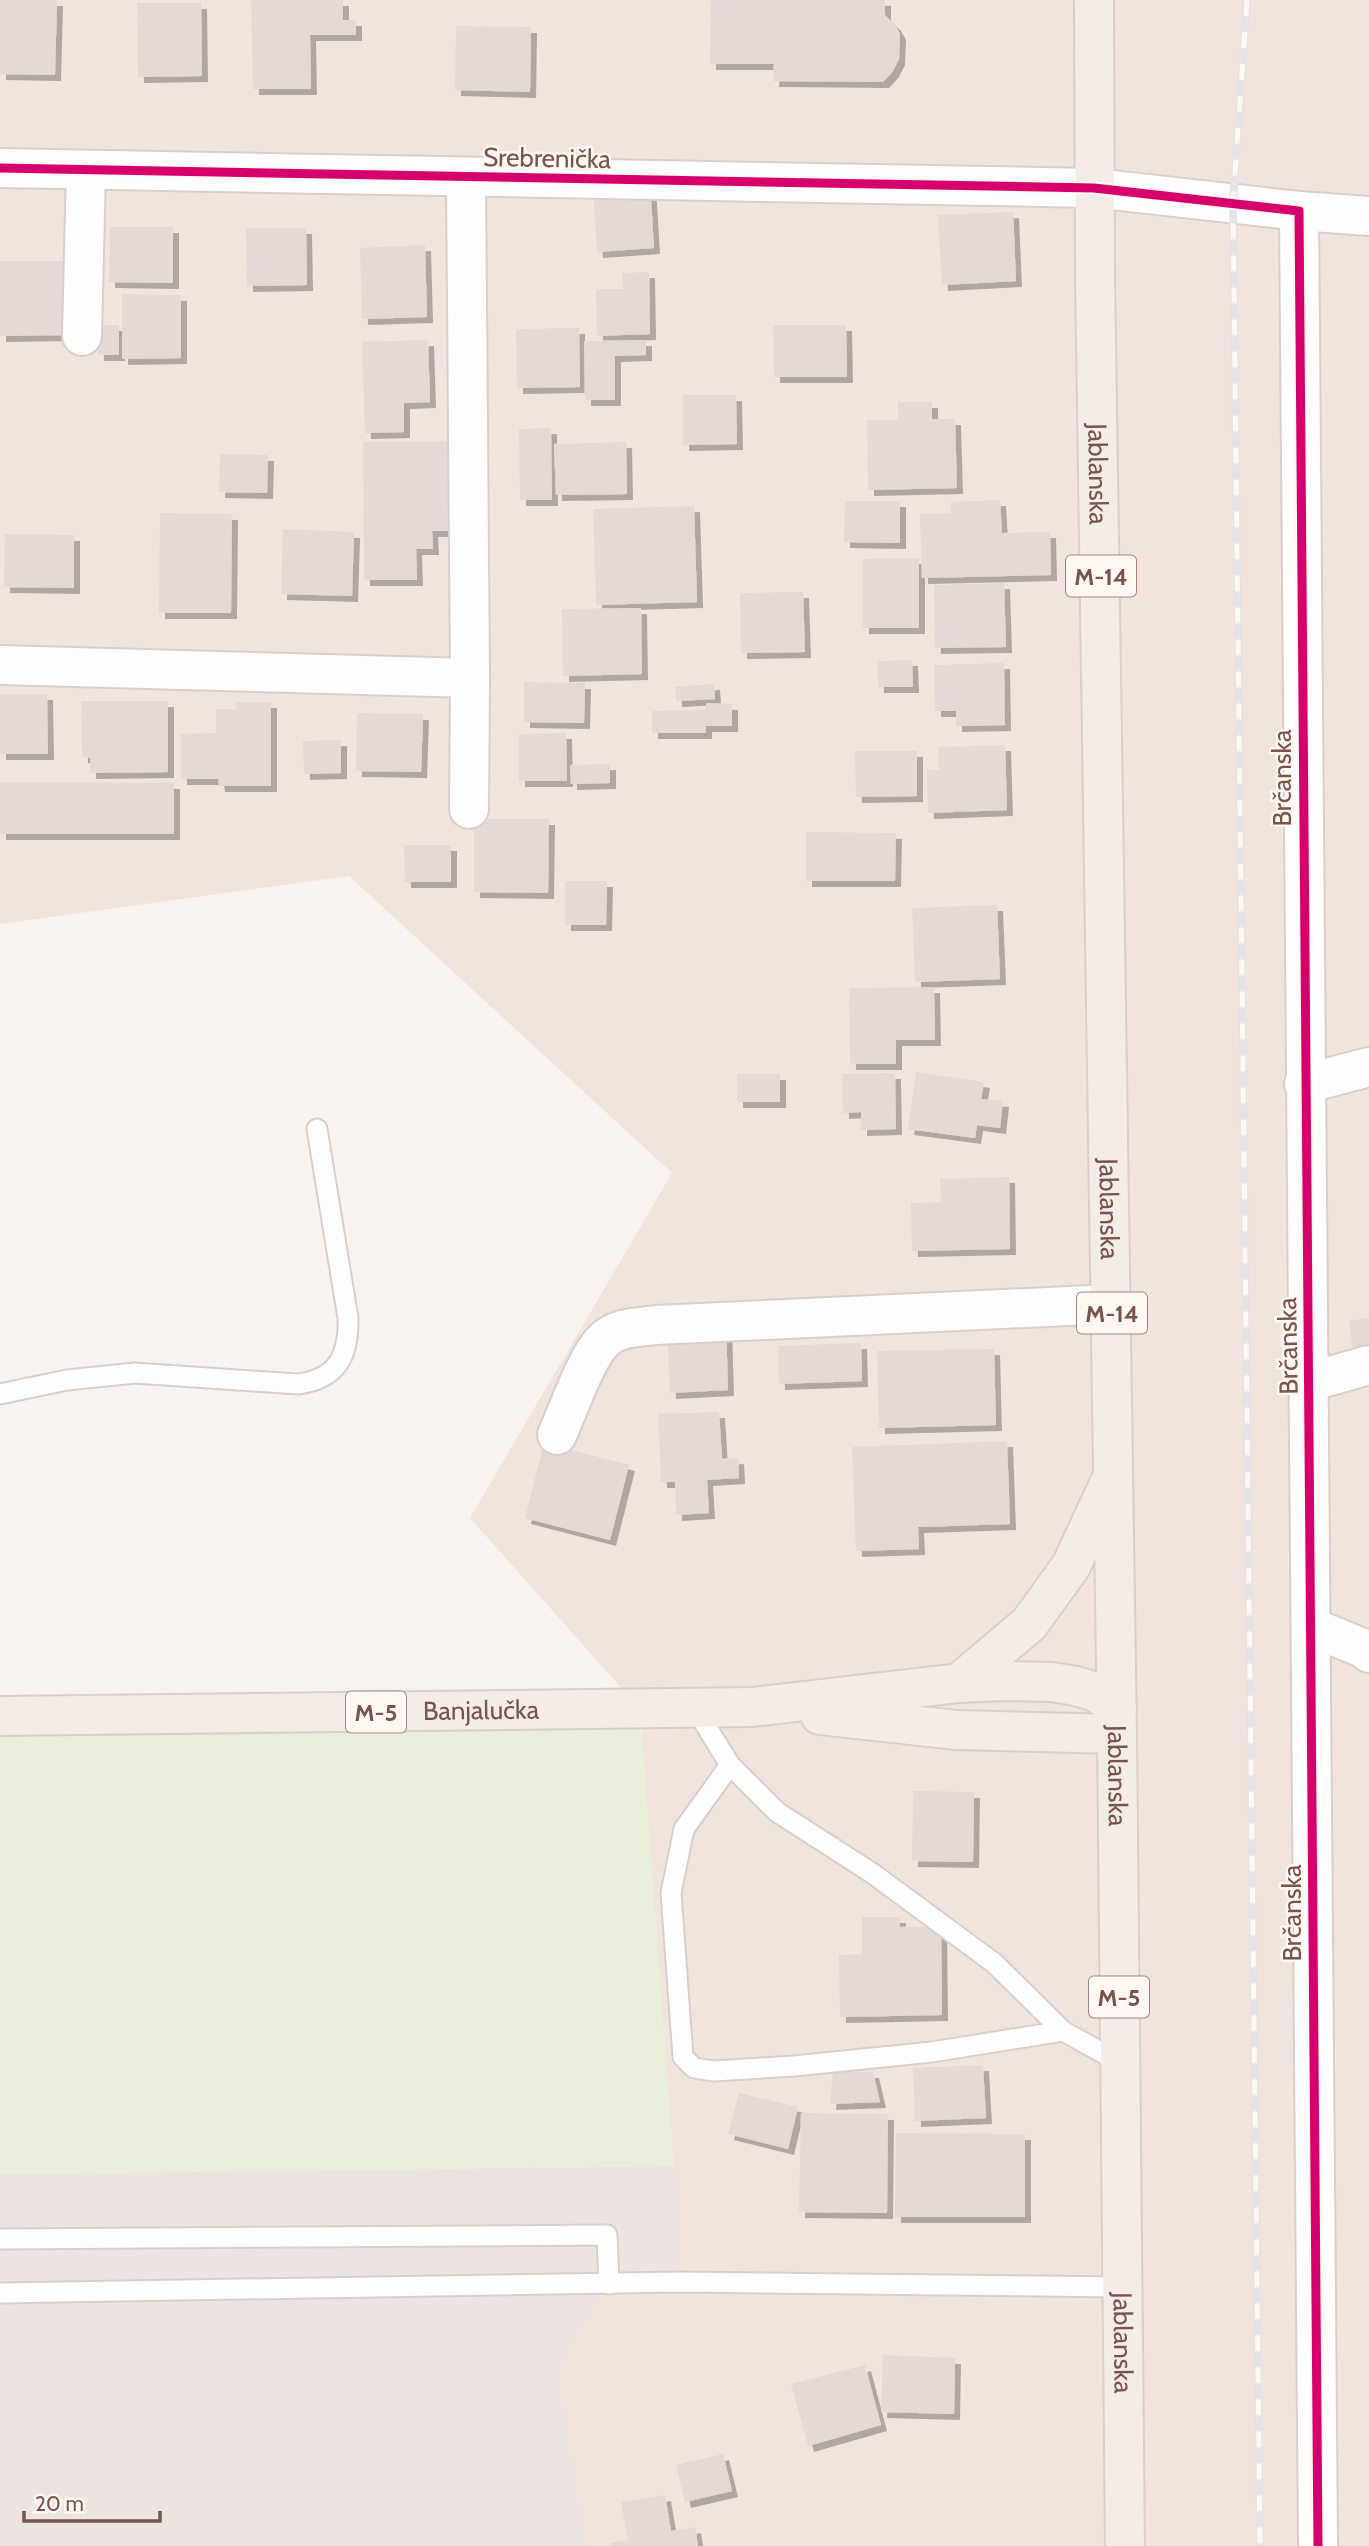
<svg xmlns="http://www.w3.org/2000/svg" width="1369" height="2546" font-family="Cabin,sans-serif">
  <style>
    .residential { fill: #f1e4dd }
    .industrial { fill: #ece4e1 }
    .green { fill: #e9efda }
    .building { fill: #e5d9d6; filter: url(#shadow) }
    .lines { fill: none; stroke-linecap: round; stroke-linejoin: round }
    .lane-casing { stroke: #d8cfcb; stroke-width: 23 }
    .street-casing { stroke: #d8cfcb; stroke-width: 42 }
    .primary-casing { stroke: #dacfcc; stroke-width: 42 }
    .lane { stroke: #fefdfd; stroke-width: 19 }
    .street { stroke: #fefdfd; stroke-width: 38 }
    .primary { stroke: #f3ece7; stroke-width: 38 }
    .rail-casing { stroke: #e5e3e6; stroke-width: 8 }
    .rail { stroke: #fff7f2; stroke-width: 5; stroke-dasharray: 16; stroke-linecap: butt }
    .cycleway-casing { stroke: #fff7f2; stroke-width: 13 }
    .cycleway { stroke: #d6006c; stroke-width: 9 }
    .labels { text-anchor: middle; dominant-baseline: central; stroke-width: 5; stroke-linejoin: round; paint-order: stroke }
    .shield { fill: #fff7f2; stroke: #a0857e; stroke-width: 2 }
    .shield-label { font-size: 24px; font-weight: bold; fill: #78544d }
    .street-label { font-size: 26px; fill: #78544d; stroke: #fff7f2 }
  </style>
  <defs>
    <filter id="shadow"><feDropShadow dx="6" dy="6" stdDeviation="0" flood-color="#0004"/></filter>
  </defs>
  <rect width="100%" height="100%" fill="#f8f3ef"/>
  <path class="residential" d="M0,0H1369V2546H587L556,2369L609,2284L681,2282L640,1709L470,1518L672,1173L349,876L0,924Z"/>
  <path class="industrial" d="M674,2166L681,2282L609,2284L556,2369L587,2546H0V2174Z"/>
  <path class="green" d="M640,1709L674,2166L0,2174V1716Z"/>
  <g class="building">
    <path d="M0,0H57L55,75L0,74Z"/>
    <path d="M251,0H343V20H356V35H310L311,89H253Z"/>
    <path d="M711,0H885V15L895,25L900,34L899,59L893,71L883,82L773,81L774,64H710Z"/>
    <path d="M137,3H201L202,76L138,77Z"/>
    <path d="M456,26L531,27L530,92L455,90Z"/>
    <path d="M650,182L654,248L597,252L593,186Z"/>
    <path d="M1013,212L1016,281L942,285L938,215Z"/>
    <path d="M110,227H173V283L109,282Z"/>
    <path d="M246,228H306L307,285L247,286Z"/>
    <path d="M425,245L427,317L362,319L360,248Z"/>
    <path d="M0,261H68L69,335L0,336Z"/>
    <path d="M649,272L650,334L597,336L596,289H623L622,273Z"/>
    <path d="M122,294L181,295V358L122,359Z"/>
    <path d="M97,325H119V355H98Z"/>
    <path d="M773,325H846L847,377H774Z"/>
    <path d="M579,328L580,387L517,388L516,329Z"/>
    <path d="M428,340L430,402L404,403V432L365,433L362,342Z"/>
    <path d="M646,340V355L615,356V400H585L584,341Z"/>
    <path d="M683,395H736L737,444L683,445Z"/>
    <path d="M898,402H932V419H955L957,488L868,490L867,420H898Z"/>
    <path d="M551,428L552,500H520L519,429Z"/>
    <path d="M459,441L460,531H432L433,549H416L417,580H364L363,442Z"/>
    <path d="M626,442L627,494L556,495L554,444Z"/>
    <path d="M220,454L268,455L267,493L219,492Z"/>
    <path d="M1000,500L1002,533L1050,532L1051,575L922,578L920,514L951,513V502Z"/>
    <path d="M845,501H900V543L844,542Z"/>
    <path d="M694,506L697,602L596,605L593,509Z"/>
    <path d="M160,513L232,514L231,613H159Z"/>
    <path d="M283,529L354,532L352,596L281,594Z"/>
    <path d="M5,534L74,535V588L4,587Z"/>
    <path d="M919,558V628H863V559Z"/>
    <path d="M1004,583L1006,647L935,648L934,585Z"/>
    <path d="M803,592L805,652L741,653L740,593Z"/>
    <path d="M641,608L642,674L563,676L562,609Z"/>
    <path d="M912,660L913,687H878L877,661Z"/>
    <path d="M1004,663L1005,725L956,726V711H935L934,665Z"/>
    <path d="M524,682L585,683L584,723L524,722Z"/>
    <path d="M714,684L715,699L676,701L675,687Z"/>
    <path d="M0,694H47L48,754H0Z"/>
    <path d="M81,701H168V772L90,773V758L82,757Z"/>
    <path d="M235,702H271V786H219L218,779H181V734L216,733V709H236Z"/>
    <path d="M706,703L732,704V726H706V733H652V711L706,710Z"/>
    <path d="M357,713L423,714L421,772L356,771Z"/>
    <path d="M566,733L567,781H519V734Z"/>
    <path d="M341,740V773L304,774L303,741Z"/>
    <path d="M1005,745L1007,810L928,813L927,770H939L938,747Z"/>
    <path d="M855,751H917V796L856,797Z"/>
    <path d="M610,764V783L571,784L570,765Z"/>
    <path d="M0,782L174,783V834H0Z"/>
    <path d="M474,819H549L548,893L474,892Z"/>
    <path d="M806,832L896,833L895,881H806Z"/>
    <path d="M404,845H451V882H405Z"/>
    <path d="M565,881H607L606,925H565Z"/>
    <path d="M997,905L1000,979L915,982L912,908Z"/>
    <path d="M934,987L935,1040H896V1064H850L849,988Z"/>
    <path d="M916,1072L984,1082L981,1099L1003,1101L1000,1128L977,1125L975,1138L908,1129Z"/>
    <path d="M895,1073L896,1129L861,1130V1112L843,1113L842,1074Z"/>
    <rect x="737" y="1074" width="43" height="28"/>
    <path d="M1009,1177L1010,1249L912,1251L911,1203L941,1202L940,1179Z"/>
    <path d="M1369,1318V1348L1353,1351L1349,1321Z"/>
    <path d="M726,1323L728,1390L670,1393L667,1325Z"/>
    <path d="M861,1343L862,1381L779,1384L778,1346Z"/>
    <path d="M994,1349L996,1425L879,1428L877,1351Z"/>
    <path d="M719,1412L722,1459L738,1458L739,1478L707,1480L709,1513L676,1515L675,1482H661L658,1414Z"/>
    <path d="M1007,1441L1010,1524L918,1527L919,1549L856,1551L852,1447Z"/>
    <path d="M544,1443L629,1465L610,1540L525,1518Z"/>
    <path d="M913,1791L974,1792L973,1862L912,1861Z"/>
    <path d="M862,1917H900V1927L941,1926L942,2015L840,2017L839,1955L862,1954Z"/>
    <path d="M983,2065L986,2118L915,2121L913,2068Z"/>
    <path d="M833,2071L873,2072L880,2102L830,2104Z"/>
    <path d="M739,2093L798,2107L788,2149L728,2134Z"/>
    <path d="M801,2113L888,2114L887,2213L799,2212Z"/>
    <path d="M896,2133L1025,2134V2217H895Z"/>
    <path d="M883,2355L955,2358L954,2414L881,2412Z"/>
    <path d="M865,2365L881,2425L808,2446L791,2384Z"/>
    <path d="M723,2454L732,2491L685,2502L676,2465Z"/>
    <path d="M665,2495L671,2531L695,2527L698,2546H611L610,2543L628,2540L621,2502Z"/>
  </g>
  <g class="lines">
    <g class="lane-casing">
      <g id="lane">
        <path d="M0,1394L67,1380L135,1373L298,1384C337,1379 349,1356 348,1318L317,1129"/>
        <path d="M695,1708L730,1765L777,1812L872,1873L994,1963L1063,2031L1119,2062"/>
        <path d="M730,1765L684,1829L671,1893L683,2057L694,2068L714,2071L794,2066L932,2052L1063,2031"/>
        <path d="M0,2239L607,2235L609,2284"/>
        <path d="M0,2293L681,2282L1121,2287"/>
      </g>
    </g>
    <g class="street-casing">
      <g id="street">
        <path d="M0,168L1094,188L1299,211L1318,2546"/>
        <path d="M466,178L470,678L469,809"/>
        <path d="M1299,211L1369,216"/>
        <path d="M82,336L86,170"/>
        <path d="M0,665L470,678"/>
        <path d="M1304,1084L1369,1067"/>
        <path d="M1309,1382L1369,1365"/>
        <path d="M557,1435C568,1411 586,1357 604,1340C617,1327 639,1327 656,1325L1112,1304"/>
        <path d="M1311,1627L1365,1649L1369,1653"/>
      </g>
    </g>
    <g class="primary-casing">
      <g id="primary">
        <path id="s1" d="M1094,0L1095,275L1117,1734L1125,2546"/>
        <path d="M959,1683L1029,1624L1071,1566L1110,1482"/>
        <path d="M820,1715L956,1730L1117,1734"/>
        <path id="s2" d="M0,1716L752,1707L959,1683L1003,1681L1052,1682L1076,1686L1096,1692L1117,1708"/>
      </g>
    </g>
    <use href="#lane" class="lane"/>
    <use href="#street" class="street"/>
    <use href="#primary" class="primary"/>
    <g class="rail-casing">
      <path id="rail" d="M1247,0L1233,202L1260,2546"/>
    </g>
    <use href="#rail" class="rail"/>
    <g class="cycleway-casing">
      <path id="cycleway" d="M0,168L1094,188L1299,211L1318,2546"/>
    </g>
    <use href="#cycleway" class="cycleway"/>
  </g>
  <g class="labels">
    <g class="shield">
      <rect x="1066" y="555.5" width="70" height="41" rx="5"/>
      <rect x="1077" y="1292.5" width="70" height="41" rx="5"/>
      <rect x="346" y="1691.5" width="60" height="41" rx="5"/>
      <rect x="1089" y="1976.5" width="60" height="41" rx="5"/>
    </g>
    <g class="shield-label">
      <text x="1101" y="576">M-14</text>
      <text x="1112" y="1313">M-14</text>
      <text x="376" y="1712">M-5</text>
      <text x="1119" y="1997">M-5</text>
    </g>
    <g class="street-label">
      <text transform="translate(547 158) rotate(1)">Srebrenička</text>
      <text stroke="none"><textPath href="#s1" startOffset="474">Jablanska</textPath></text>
      <text transform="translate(1282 778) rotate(-90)">Brčanska</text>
      <text stroke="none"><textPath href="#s1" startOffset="1209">Jablanska</textPath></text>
      <text transform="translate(1288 1346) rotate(-91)">Brčanska</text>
      <text stroke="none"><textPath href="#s2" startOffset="481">Banjalučka</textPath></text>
      <text stroke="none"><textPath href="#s1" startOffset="1776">Jablanska</textPath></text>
      <text transform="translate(1292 1913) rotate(-90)">Brčanska</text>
      <text stroke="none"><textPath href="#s1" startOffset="2343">Jablanska</textPath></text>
    </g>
  </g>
  <path d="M24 2511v10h136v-10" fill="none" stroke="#78544d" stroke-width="3.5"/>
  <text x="35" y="2511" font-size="21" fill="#78544d" stroke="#fff7f2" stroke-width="5" paint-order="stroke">20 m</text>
</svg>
